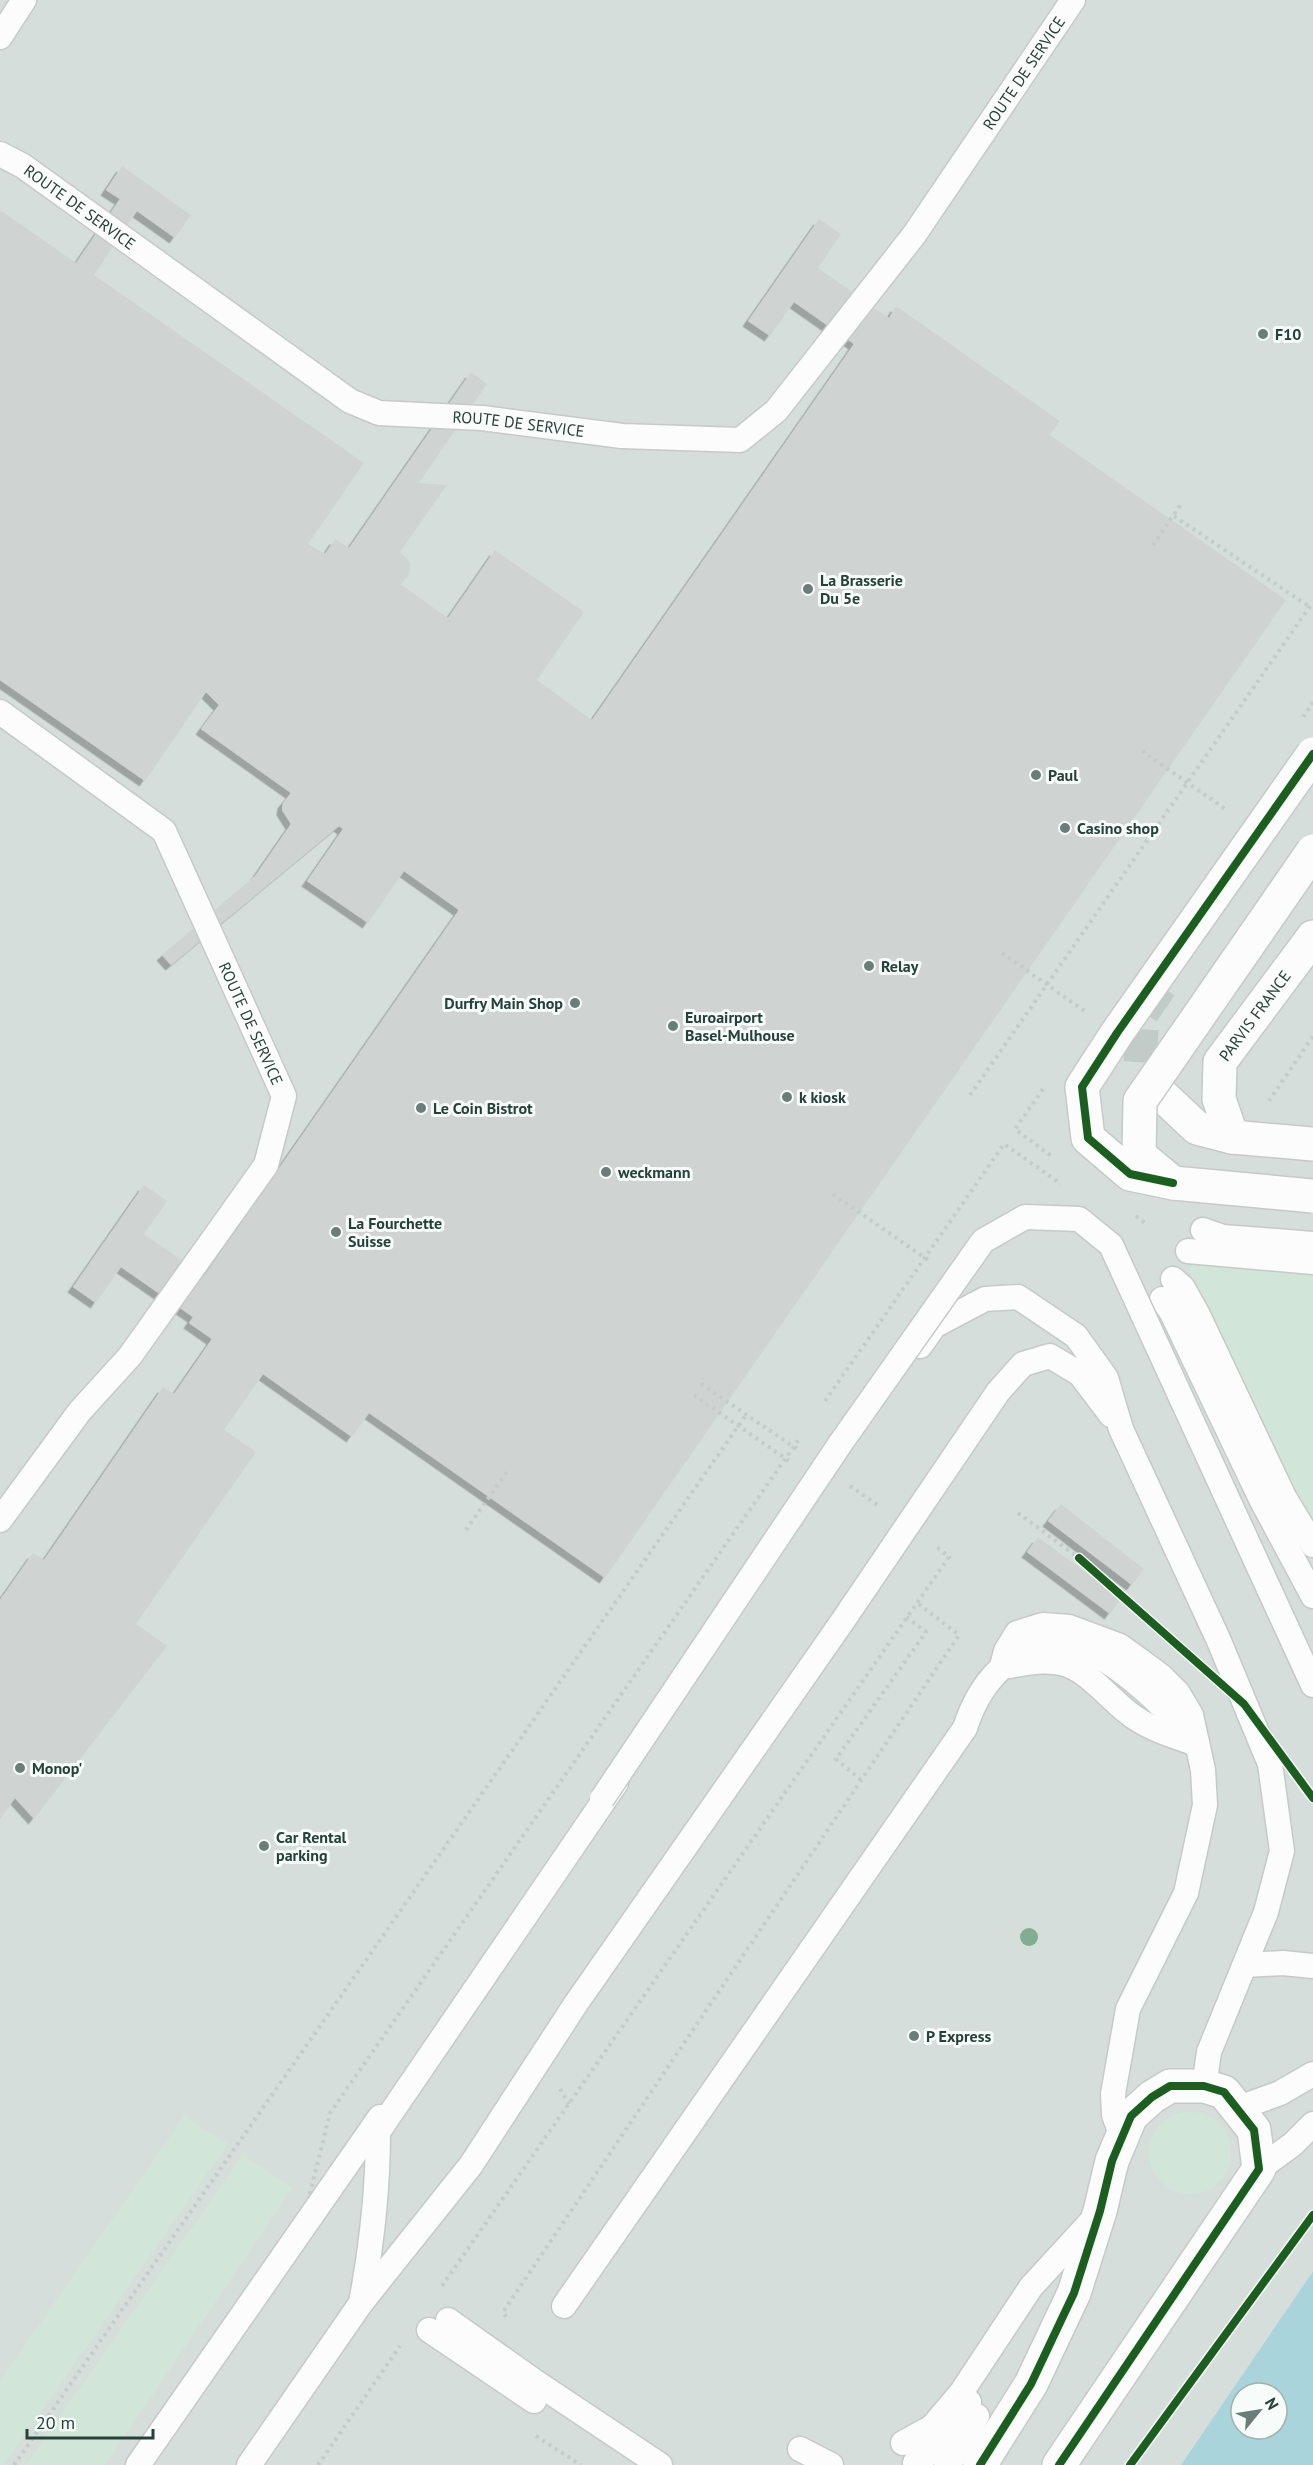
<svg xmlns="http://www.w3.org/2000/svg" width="1313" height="2465" font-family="'PT Sans',sans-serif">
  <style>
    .built { fill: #d6dedb; fill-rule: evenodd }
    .green { fill: #d1e6d8 }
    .water { fill: #a9d4db; fill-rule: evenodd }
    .building { fill: #cfd4d2; filter: url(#shadow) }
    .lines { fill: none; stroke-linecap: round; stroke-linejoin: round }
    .street-tunnel { stroke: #c1cbc8; stroke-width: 33; stroke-dasharray: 33 16; stroke-linecap: butt }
    .lane-casing { stroke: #c5cac8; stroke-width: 27 }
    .street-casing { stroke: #c5cac8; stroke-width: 36 }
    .path { stroke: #c3ccca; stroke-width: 4; stroke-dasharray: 3 4.5; stroke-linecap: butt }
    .lane { stroke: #fcfcfc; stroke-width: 24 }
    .street { stroke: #fcfcfc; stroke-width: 33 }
    .lane-bridge-casing { stroke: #c5cac8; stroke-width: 27; stroke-linecap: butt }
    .street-bridge-casing { stroke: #c5cac8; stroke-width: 36; stroke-linecap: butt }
    .path-bridge { stroke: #c3ccca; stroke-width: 4; stroke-dasharray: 3 4.5; stroke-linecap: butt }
    .lane-bridge { stroke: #fcfcfc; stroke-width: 24 }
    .street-bridge { stroke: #fcfcfc; stroke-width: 33 }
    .cycleway-casing { stroke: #f7fbf9; stroke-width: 11 }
    .cycleway { stroke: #1b5e20; stroke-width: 8 }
    .tree { fill: #81ae93 }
    .poi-dot { fill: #697e78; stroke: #f7fbf9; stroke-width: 2 }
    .labels { text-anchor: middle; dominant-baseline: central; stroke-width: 6; stroke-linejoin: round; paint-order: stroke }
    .street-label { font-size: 16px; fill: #24423a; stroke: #f7fbf9 }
    .poi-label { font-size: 16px; font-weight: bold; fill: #24423a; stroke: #f7fbf9; text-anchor: start }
  </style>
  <defs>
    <filter id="shadow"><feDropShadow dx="-5.5" dy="5.5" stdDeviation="0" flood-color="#0004"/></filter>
  </defs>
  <rect width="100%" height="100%" fill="#e8edeb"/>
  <path class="built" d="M0,0H1313V2465H0ZM1241,2393H1277V2429H1241Z"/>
  <g class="green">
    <path d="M1199,1260L1313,1273V1523L1292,1491L1189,1269Z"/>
    <circle cx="1190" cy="2153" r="41"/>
    <path d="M185,2115L201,2128L228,2144L4,2465H0V2381Z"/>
    <path d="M243,2155L292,2188L105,2465H26Z"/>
  </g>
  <path class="water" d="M1313,2272V2465H1181L1305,2283ZM1241,2393H1277V2429H1241Z"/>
  <g class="building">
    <path d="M122,166L191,215L175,238L137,211L94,275L364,463L308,544L325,554L335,539L349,548L471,372L487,384L419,483L447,485L400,552L410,562V570L408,576L400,584L448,618L495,550L584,612L537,680L592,720L854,344L794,302L770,336L748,321L819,219L841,234L818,268L889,318L896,306L1060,421L1050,435L1286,600L605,1578L369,1413L352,1437L263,1374L224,1430L256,1452L136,1624L167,1646L34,1819L15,1798L0,1819V1600L33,1553L44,1560L163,1387L174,1394L212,1339L189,1323L193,1317L121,1267L96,1303L73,1287L144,1185L167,1201L144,1234L204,1276L459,910L404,871L368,923L307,881L343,829L339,826L171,965L162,955L255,876L291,824L282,810L283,803L291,793L201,729L219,705L206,692L145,781L0,680V210L76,263L120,199L106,190Z"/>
    <path d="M1061,1504L1144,1569L1132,1585L1048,1521Z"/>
    <path d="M1038,1537L1121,1599L1110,1614L1027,1552Z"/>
  </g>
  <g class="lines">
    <path class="street-tunnel" d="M1161,986L1143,1012L1140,1065L1164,1097"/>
    <g class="lane-casing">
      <g id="lane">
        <path d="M0,37L24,0"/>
        <path id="s1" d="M0,154L23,166L350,401L379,413L482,418L622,436L740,440L776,411L914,235L1073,0"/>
        <path id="s2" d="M0,712L164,831L284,1096L266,1165L130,1356L80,1411L0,1520"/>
        <path d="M1203,1230L1223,1237L1313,1244"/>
        <path d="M1188,1251L1313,1262"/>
        <path d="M1173,1279L1183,1288L1197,1313L1284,1497L1313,1545"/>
        <path d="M1162,1299L1171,1311L1261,1499L1313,1596"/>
        <path d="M920,1346L934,1326L985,1299L1018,1297L1076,1336L1106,1378L1121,1429L1219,1641L1270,1764L1282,1851L1266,1912L1209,2052L1204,2086"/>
        <path d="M1268,1587L1313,1685"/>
        <path d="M1002,1666L1006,1651L1017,1633L1043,1625L1069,1627L1120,1646L1161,1676L1178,1693L1191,1715L1203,1770L1205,1805L1186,1893L1128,2009L1113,2094L1114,2115L1122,2137"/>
        <path d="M1010,1666C1075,1651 1082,1673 1126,1711C1146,1728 1173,1736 1197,1744"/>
        <path d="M1245,1965L1283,1963L1313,1966"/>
        <path d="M1239,2108L1280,2093L1313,2074"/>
        <path d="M1259,2169L1293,2144L1313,2124"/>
        <path d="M361,2303C372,2244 378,2192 378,2132L616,1783"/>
        <path d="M564,2306L965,1728C973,1703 985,1681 1006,1664C1015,1656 1025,1647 1037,1644C1089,1626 1167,1709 1197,1744"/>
        <path d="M448,2320L537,2383L660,2465"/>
        <path d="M429,2330L534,2401"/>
        <path d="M903,2443L932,2427L961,2393L1031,2287L1097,2215"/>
        <path d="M800,2449L831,2465"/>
        <path d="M915,2463C940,2447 955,2427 969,2402"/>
        <path d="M138,2465L380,2117"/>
        <path d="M249,2465L361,2303L471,2165L575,2005L842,1622L998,1392L1023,1364L1050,1356L1080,1374L1111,1415"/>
        <path d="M946,2465L957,2453L977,2416"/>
      </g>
    </g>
    <g class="street-casing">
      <g id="street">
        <path d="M1164,1097L1197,1128L1232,1137L1313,1144"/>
        <path id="s3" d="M1232,1137L1219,1099L1220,1062L1313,937"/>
        <path d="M980,2465L1031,2384L1074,2293L1100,2211L1112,2161L1131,2116L1152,2097L1170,2086H1204L1224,2092L1254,2130L1259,2169L1059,2465"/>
      </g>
    </g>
    <g class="path">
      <path d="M1174,516L1310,607"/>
      <path d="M1153,545L1181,504"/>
      <path d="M1303,717L1313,702"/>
      <path d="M1043,1089L1015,1129L1054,1158"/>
      <path d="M970,1095L1313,602"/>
      <path d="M1269,1101L1313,1036"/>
      <path d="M833,1194L928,1260"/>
      <path d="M1136,1216L1145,1223"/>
      <path d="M701,1384L797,1449"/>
      <path d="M694,1395L789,1461"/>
      <path d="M850,1486L879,1506"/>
      <path d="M1018,1513L1079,1558"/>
      <path d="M466,1530L508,1470"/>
      <path d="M861,1780L836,1759L926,1632L906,1617"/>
      <path d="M560,2089L569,2104"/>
      <path d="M442,2286L949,1557L934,1545"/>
      <path d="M506,2317L503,2312L959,1635L916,1602"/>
      <path d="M536,2436L581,2465"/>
      <path d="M14,2465L746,1415"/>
      <path d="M318,2465L400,2346"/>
    </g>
    <use href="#lane" class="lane"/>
    <use href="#street" class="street"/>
    <g class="lane-bridge-casing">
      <path id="lane-bridge" d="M602,1799L840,1444L983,1241L1025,1217L1079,1219L1111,1245L1268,1587"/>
    </g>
    <g class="street-bridge-casing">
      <g id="street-bridge">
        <path d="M1313,851L1140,1101L1139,1155L1173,1183L1313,1196"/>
        <path d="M1173,1183L1130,1174L1088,1138L1082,1087L1117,1033L1313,754"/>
      </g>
    </g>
    <g class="path-bridge">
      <path d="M1142,751L1228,811"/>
      <path d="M1002,953L1086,1012"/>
      <path d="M825,1401L1004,1144L1061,1184"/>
      <path d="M310,2194L330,2113L799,1439"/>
    </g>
    <use href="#lane-bridge" class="lane-bridge"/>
    <use href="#street-bridge" class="street-bridge"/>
    <g class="cycleway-casing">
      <g id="cycleway">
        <path d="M1173,1183L1130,1174L1088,1138L1082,1087L1117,1033L1313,754"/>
        <path d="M1079,1558L1244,1704L1313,1798"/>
        <path d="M980,2465L1031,2384L1074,2293L1100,2211L1112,2161L1131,2116L1152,2097L1170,2086H1204L1224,2092L1254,2130L1259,2169L1059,2465"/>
        <path d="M1130,2465L1313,2215"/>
      </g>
    </g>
    <use href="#cycleway" class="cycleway"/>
  </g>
  <circle class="tree" cx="1029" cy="1937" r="9"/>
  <g class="poi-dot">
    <circle cx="1263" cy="334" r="6"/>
    <circle cx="808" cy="589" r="6"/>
    <circle cx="1036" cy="775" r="6"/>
    <circle cx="1065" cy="828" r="6"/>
    <circle cx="869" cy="966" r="6"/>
    <circle cx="575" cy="1003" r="6"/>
    <circle cx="673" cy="1026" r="6"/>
    <circle cx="787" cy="1097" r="6"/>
    <circle cx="421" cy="1108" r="6"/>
    <circle cx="606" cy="1172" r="6"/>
    <circle cx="336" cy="1232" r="6"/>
    <circle cx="20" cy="1768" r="6"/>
    <circle cx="264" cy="1846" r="6"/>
    <circle cx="914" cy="2036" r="6"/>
  </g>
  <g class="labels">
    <g class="street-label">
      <text stroke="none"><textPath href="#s1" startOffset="1288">ROUTE DE SERVICE</textPath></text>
      <text stroke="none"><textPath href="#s1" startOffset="96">ROUTE DE SERVICE</textPath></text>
      <text stroke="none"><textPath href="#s1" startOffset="600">ROUTE DE SERVICE</textPath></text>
      <text stroke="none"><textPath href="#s3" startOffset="135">PARVIS FRANCE</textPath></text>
      <text stroke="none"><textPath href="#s2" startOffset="414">ROUTE DE SERVICE</textPath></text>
    </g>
    <g class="poi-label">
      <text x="1275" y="334">F10</text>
      <text x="820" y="580">La Brasserie<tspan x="820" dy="18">Du 5e</tspan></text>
      <text x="1048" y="775">Paul</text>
      <text x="1077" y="828">Casino shop</text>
      <text x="881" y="966">Relay</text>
      <text x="563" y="1003" text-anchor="end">Durfry Main Shop</text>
      <text x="685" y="1017">Euroairport<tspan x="685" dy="18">Basel-Mulhouse</tspan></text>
      <text x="799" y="1097">k kiosk</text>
      <text x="433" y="1108">Le Coin Bistrot</text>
      <text x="618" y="1172">weckmann</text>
      <text x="348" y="1223">La Fourchette<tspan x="348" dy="18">Suisse</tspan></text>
      <text x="32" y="1768">Monop'</text>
      <text x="276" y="1837">Car Rental<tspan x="276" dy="18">parking</tspan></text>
      <text x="926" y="2036">P Express</text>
    </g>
  </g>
  <g transform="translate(1259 2411) rotate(60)"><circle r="28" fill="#f7fbf9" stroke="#a3b1ad" stroke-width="1.5"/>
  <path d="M0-4.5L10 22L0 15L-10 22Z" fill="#697e78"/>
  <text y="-9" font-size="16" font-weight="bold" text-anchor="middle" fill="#24423a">N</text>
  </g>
  <path d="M27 2429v9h126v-9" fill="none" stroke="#24423a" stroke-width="3"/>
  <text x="36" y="2429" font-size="18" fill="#24423a" stroke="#f7fbf9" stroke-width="4.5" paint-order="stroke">20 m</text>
</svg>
